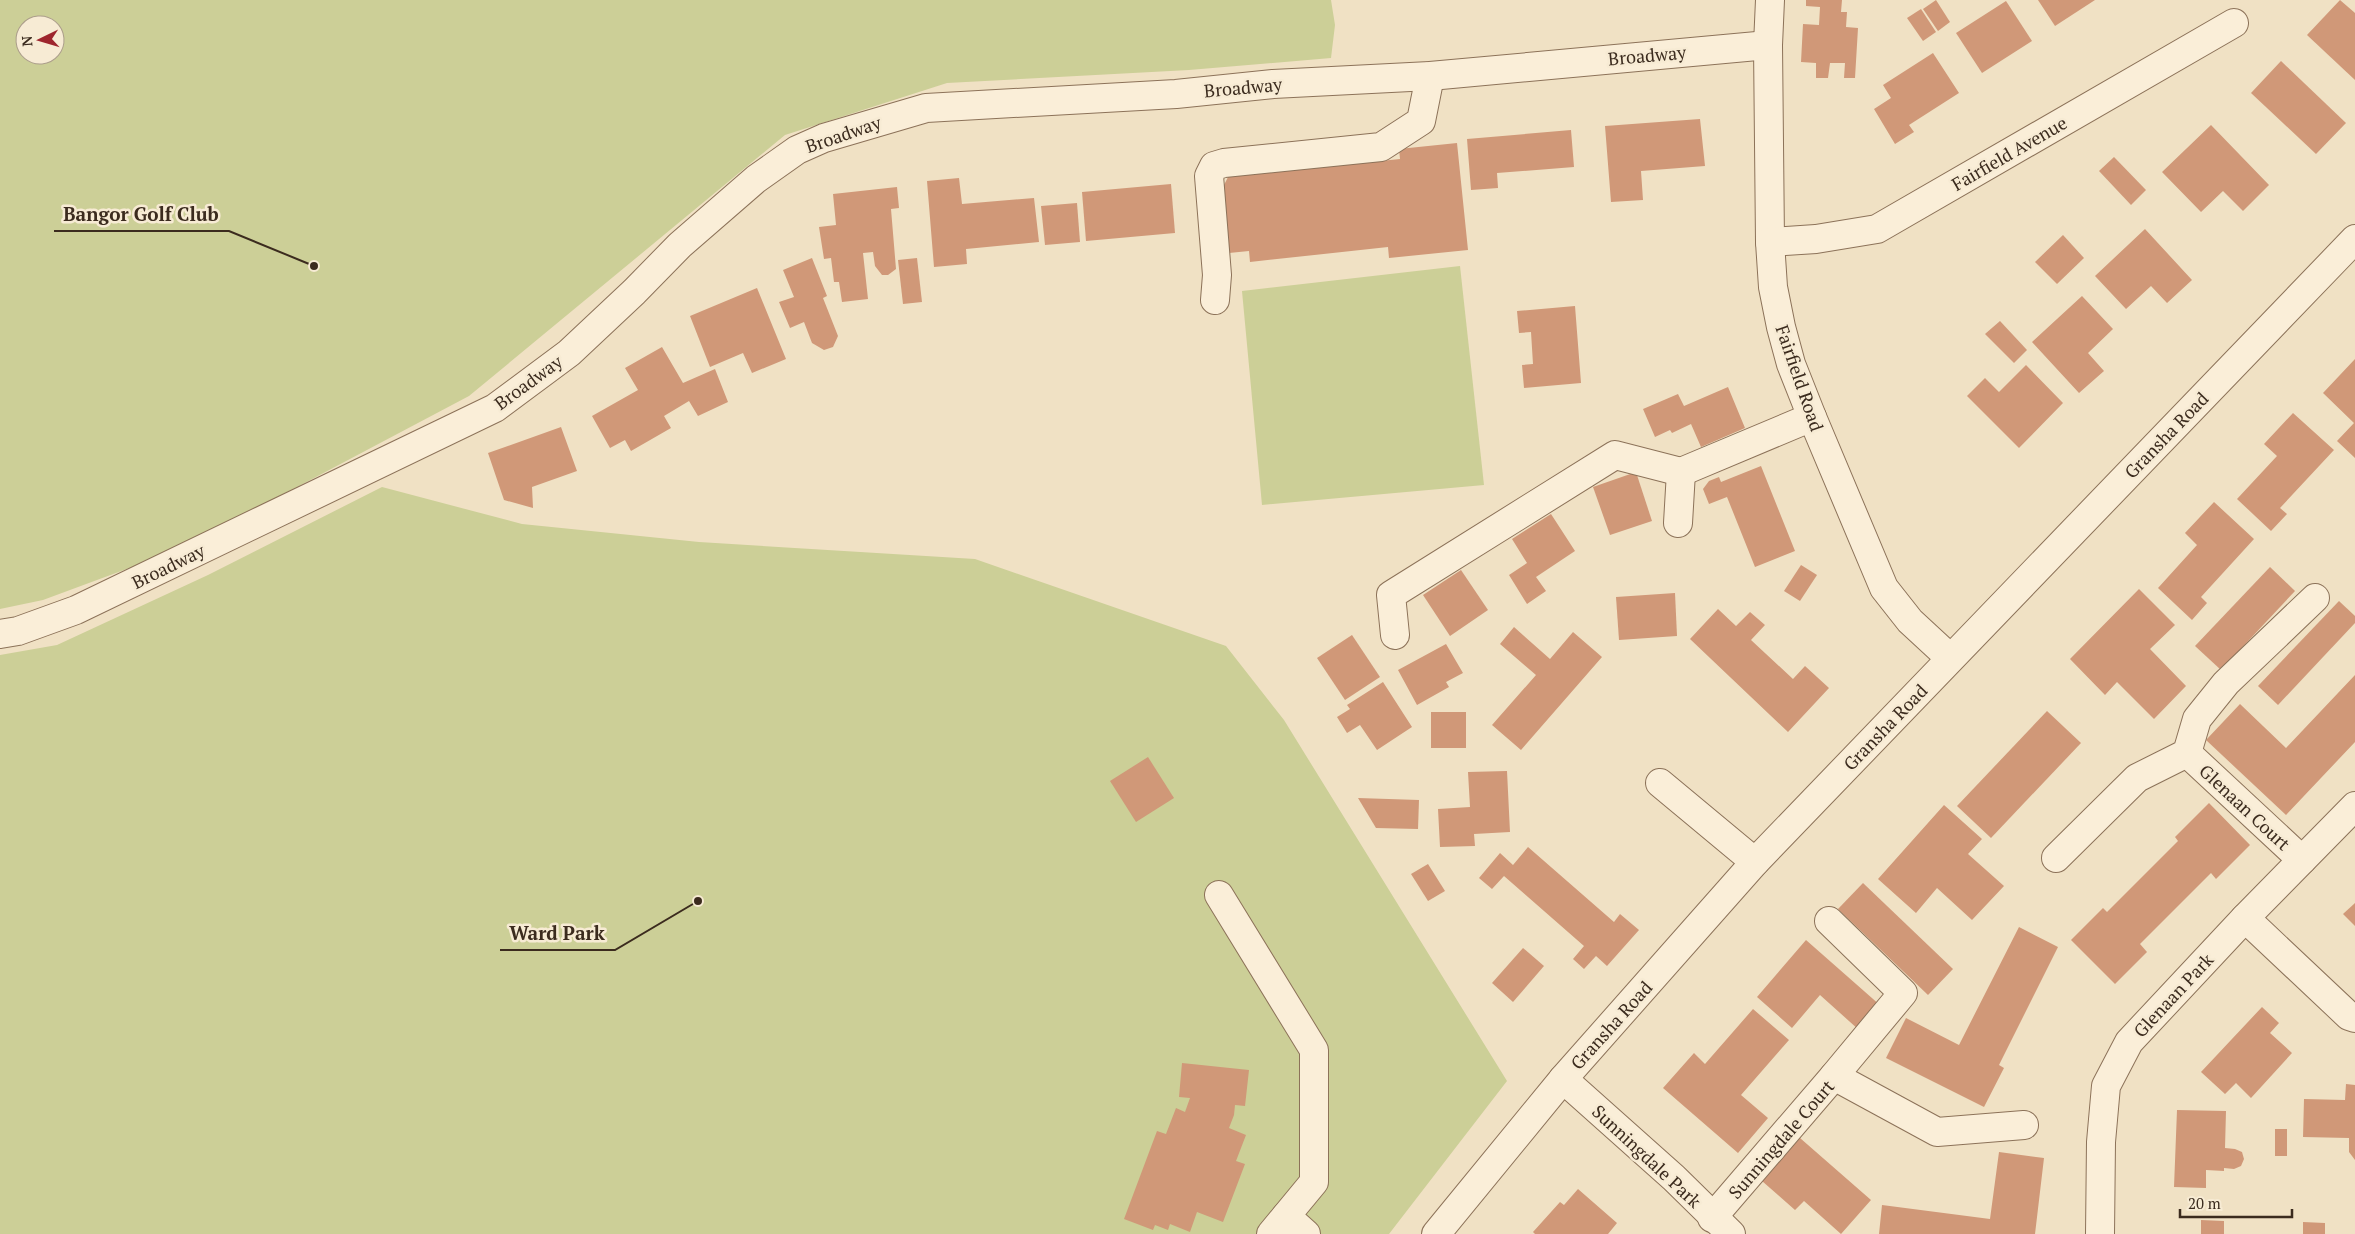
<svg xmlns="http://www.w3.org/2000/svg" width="2355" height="1234" font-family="'PT Serif',serif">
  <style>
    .green { fill: #cccf97; fill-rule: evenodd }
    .building { fill: #d09878 }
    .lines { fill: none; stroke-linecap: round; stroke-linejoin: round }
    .minor-casing { stroke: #8c7259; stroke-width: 30 }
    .minor { stroke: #faeed8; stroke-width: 28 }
    .labels { text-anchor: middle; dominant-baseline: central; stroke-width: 5; stroke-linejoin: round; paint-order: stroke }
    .street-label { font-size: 18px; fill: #3b2b1e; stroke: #f7ebd4 }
    .leader { fill: none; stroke: #3b2b1e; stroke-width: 2 }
    .callout-dot { fill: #3b2b1e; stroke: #f7ebd4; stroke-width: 2 }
    .callout-label { font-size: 19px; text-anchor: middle; font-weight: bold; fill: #3b2b1e; stroke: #f7ebd4; stroke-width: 5; stroke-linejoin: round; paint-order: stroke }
  </style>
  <rect width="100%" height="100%" fill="#f0e1c4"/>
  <g class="green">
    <path d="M0,0H1331L1335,25L1331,58L1189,70L947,83L785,135L469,396L178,550L43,600L0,609ZM25,25H55V55H25Z"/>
    <path d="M1460,266L1484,485L1262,505L1242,291Z"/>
    <path d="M382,487L522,524L699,542L975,559L1226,646L1284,720L1507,1081L1389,1234H0V655L57,645L208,575Z"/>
  </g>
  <g class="building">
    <path d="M1806,0H1842L1841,12H1847L1846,27L1858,28L1855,78H1844L1845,63H1830L1828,78H1816V63L1801,62L1803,24L1819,25L1820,7L1806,6Z"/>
    <path d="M1936,0L1950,22L1938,31L1923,9Z"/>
    <path d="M2038,0H2095L2055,26Z"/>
    <path d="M2340,0L2355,13V80L2307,35Z"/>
    <path d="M2006,1L2032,41L1982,73L1956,33Z"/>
    <path d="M1921,9L1936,32L1923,41L1907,18Z"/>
    <path d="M1933,53L1959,93L1909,125L1914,132L1895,144L1874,109L1891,98L1883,85Z"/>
    <path d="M2281,61L2346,123L2316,154L2251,93Z"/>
    <path d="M1700,119L1705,166L1641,171L1643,200L1611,202L1605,126Z"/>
    <path d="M2211,125L2269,185L2243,211L2223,191L2201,212L2162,172Z"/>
    <path d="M1571,130L1574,167L1497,173L1498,188L1471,190L1467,139Z"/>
    <path d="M1457,143L1468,250L1389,258L1388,247L1250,262L1249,251L1229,253L1222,189L1228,177L1400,159L1399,149Z"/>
    <path d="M2114,157L2146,190L2131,205L2099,171Z"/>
    <path d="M959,178L962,204L1034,198L1039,242L966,249L967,264L934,267L927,181Z"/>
    <path d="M1171,184L1175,233L1086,241L1082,192Z"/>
    <path d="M897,187L899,208L891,209L896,269L888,275H882L875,266L873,252L863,253L868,299L842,302L839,282H834L831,258L824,259L819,227L836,225L833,194Z"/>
    <path d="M1077,203L1080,242L1045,245L1041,206Z"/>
    <path d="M2145,229L2192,280L2167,303L2151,286L2126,309L2095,276Z"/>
    <path d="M2063,235L2084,258L2057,284L2035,262Z"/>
    <path d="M812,258L827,296L823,298L838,336L833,347L824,350L812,343L804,322L790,328L779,302L794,297L783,270Z"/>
    <path d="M917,258L922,302L903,304L898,260Z"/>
    <path d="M757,288L786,359L752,373L743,353L710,367L690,316Z"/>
    <path d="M2082,296L2113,329L2088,353L2104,371L2079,393L2032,342Z"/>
    <path d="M1575,306L1581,383L1524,388L1522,365L1533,364L1531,332L1519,333L1517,311Z"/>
    <path d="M2000,321L2027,350L2014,363L1985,334Z"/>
    <path d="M662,347L683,383L715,369L728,402L698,416L689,401L664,416L671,428L631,451L625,440L610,448L592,416L638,390L625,368Z"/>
    <path d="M2355,359V458L2337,441L2354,423L2323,393Z"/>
    <path d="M2026,365L2063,403L2019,448L1967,396L1985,378L1999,392Z"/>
    <path d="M1728,387L1745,428L1701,447L1691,424L1672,433L1670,430L1655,437L1643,409L1678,394L1684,406Z"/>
    <path d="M2293,413L2334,450L2280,508L2287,514L2271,531L2237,499L2277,456L2264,444Z"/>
    <path d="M561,427L577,471L532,487L533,508L504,500L488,453Z"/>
    <path d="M1761,466L1795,551L1755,567L1727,497L1709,504L1703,489L1709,481L1719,477L1721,482Z"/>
    <path d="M1636,472L1652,521L1610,535L1593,487Z"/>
    <path d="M2214,502L2254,539L2201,597L2207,603L2192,620L2158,588L2197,545L2185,533Z"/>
    <path d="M1551,514L1575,551L1536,577L1546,591L1527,604L1509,575L1527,563L1512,539Z"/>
    <path d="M1801,565L1817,575L1800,601L1784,591Z"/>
    <path d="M2270,567L2295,591L2221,670L2195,646Z"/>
    <path d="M1461,570L1488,610L1450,636L1423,595Z"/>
    <path d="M2139,589L2175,625L2150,649L2186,686L2154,719L2117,682L2105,695L2070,659Z"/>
    <path d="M1675,593L1677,636L1619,640L1616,597Z"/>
    <path d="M2339,601L2355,616V623L2278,705L2258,686Z"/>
    <path d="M1718,609L1736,626L1750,612L1765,625L1751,640L1793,679L1805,666L1829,688L1788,732L1690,639Z"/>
    <path d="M1514,627L1550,659L1573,632L1602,657L1521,750L1492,725L1536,675L1500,644Z"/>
    <path d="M1352,635L1380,677L1345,700L1317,658Z"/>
    <path d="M1446,644L1463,673L1446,682L1449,687L1417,705L1398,670Z"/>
    <path d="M2355,675V742L2286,815L2206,740L2240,704L2286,748Z"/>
    <path d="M1383,682L1412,727L1377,750L1360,725L1347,733L1337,717L1350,709L1347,705Z"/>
    <path d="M2047,711L2081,743L1991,838L1957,806Z"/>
    <rect x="1431" y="712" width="35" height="36"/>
    <path d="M1148,757L1174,798L1136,822L1110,781Z"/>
    <path d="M1507,771L1510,832L1474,834L1475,846L1440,847L1438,809L1470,807L1468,772Z"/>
    <path d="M1358,798L1419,800L1418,829L1376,828Z"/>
    <path d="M2209,803L2250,845L2216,879L2211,873L2140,944L2147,952L2115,984L2071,940L2103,908L2107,912L2178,841L2175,837Z"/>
    <path d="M1944,805L1982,839L1968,854L2004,886L1972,920L1937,888L1916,913L1878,879Z"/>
    <path d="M1528,847L1614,922L1620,914L1639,930L1607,966L1596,956L1584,969L1573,959L1584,946L1504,876L1492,889L1479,878L1500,853L1513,865Z"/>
    <path d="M1428,864L1445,891L1428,901L1411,874Z"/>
    <path d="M1863,883L1953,969L1928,995L1838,909Z"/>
    <path d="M2355,903V926L2343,914Z"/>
    <path d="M2019,927L2058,947L1999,1065L2004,1068L1984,1107L1886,1058L1906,1018L1959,1045Z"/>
    <path d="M1806,940L1881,1006L1859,1030L1820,995L1792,1028L1757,997Z"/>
    <path d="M1523,948L1544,966L1513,1002L1492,983Z"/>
    <path d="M2262,1007L2279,1023L2270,1033L2292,1053L2251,1098L2236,1083L2225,1094L2201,1072Z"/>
    <path d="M1753,1009L1789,1040L1741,1095L1768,1118L1738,1153L1663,1088L1694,1053L1705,1064Z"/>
    <path d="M1182,1063L1249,1070L1245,1106L1235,1105L1234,1115L1229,1128L1246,1135L1236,1161L1245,1164L1223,1222L1197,1212L1190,1232L1170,1224L1168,1230L1155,1225L1153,1230L1124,1219L1157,1131L1166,1134L1176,1108L1185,1112L1190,1098L1179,1097Z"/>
    <path d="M2346,1084L2355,1085V1160L2349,1152V1138L2303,1137L2304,1099L2345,1100Z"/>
    <path d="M2177,1110L2226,1111L2225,1148L2235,1149L2242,1152L2244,1159L2241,1166L2234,1169L2224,1168V1171L2206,1170V1188L2174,1187Z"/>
    <rect x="2275" y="1129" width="12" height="27"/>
    <path d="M1800,1138L1871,1200L1841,1234L1804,1201L1795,1210L1762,1181Z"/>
    <path d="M1999,1152L2044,1158L2035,1234H1879L1882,1205L1990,1219Z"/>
    <path d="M1578,1189L1617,1223L1608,1234H1535L1533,1232L1560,1202L1564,1205Z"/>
    <path d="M2201,1220L2224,1221V1234H2201Z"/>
    <path d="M2303,1222L2325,1223V1234H2303Z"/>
  </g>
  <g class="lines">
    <g class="minor-casing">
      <g id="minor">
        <path d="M1770,0L1768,45L1770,242L1773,287L1781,327L1791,364L1812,417L1884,588L1910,621L1950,658"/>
        <path d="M1770,242L1816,239L1877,229L2234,23"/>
        <path d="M1215,300L1217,275L1209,176L1214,166L1224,163L1381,147L1421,121L1430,76"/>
        <path d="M1678,523L1681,472"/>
        <path d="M0,634L18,631L76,610L495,408L569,353L634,292L680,245L756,179L797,150L824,138L926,108L1176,94L1273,84L1430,76L1768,45"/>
        <path d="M1395,635L1391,595L1615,455L1681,472L1812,417"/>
        <path d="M2187,753L2302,860"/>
        <path d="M1660,783L1755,862"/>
        <path d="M2056,858L2137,778L2187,753L2197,719L2226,683L2315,598"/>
        <path d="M1219,895L1314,1050V1182L1271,1234"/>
        <path d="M2245,918L2349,1016L2355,1018"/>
        <path d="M1829,921L1903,993L1834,1076"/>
        <path d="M1563,1079L1674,1178L1731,1234"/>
        <path d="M1286,1216L1306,1234"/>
        <path d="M1712,1218L1834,1076L1937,1132L2024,1125"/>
        <path d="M1436,1234L1563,1079L1755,862L2355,239"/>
        <path d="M2100,1234L2101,1142L2106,1086L2129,1042L2245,918L2355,806"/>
      </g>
    </g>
    <use href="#minor" class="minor"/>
  </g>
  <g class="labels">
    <g class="street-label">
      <text transform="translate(1647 55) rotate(-5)">Broadway</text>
      <text transform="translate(1243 87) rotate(-5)">Broadway</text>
      <text transform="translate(843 134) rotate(-19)">Broadway</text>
      <text transform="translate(2009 153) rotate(-30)">Fairfield Avenue</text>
      <text transform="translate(1800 378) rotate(71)">Fairfield Road</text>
      <text transform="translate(528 382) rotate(-36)">Broadway</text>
      <text transform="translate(2166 435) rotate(-46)">Gransha Road</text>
      <text transform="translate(168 566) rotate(-26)">Broadway</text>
      <text transform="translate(1885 727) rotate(-46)">Gransha Road</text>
      <text transform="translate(2245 807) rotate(43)">Glenaan Court</text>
      <text transform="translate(2173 995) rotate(-47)">Glenaan Park</text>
      <text transform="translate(1611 1025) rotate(-48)">Gransha Road</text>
      <text transform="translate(1781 1139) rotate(-49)">Sunningdale Court</text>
      <text transform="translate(1647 1156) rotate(43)">Sunningdale Park</text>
    </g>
  </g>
  <path class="leader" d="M314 266L229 231H54M698 901L615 950H500"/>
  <g class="callout-dot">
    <circle cx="314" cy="266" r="5"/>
    <circle cx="698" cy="901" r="5"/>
  </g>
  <g class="callout-label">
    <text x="141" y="221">Bangor Golf Club</text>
    <text x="557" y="940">Ward Park</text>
  </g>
  <g transform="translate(40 40) rotate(265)"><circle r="24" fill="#f7ebd4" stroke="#ac9e8b"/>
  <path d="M0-4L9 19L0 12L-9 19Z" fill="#9e262d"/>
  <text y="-8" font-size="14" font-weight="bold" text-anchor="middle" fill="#3b2b1e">N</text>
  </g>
  <path d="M2180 1209v8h112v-8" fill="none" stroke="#3b2b1e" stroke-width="2.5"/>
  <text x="2188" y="1209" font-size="15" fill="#3b2b1e" stroke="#f7ebd4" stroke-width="4" paint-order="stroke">20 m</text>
</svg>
